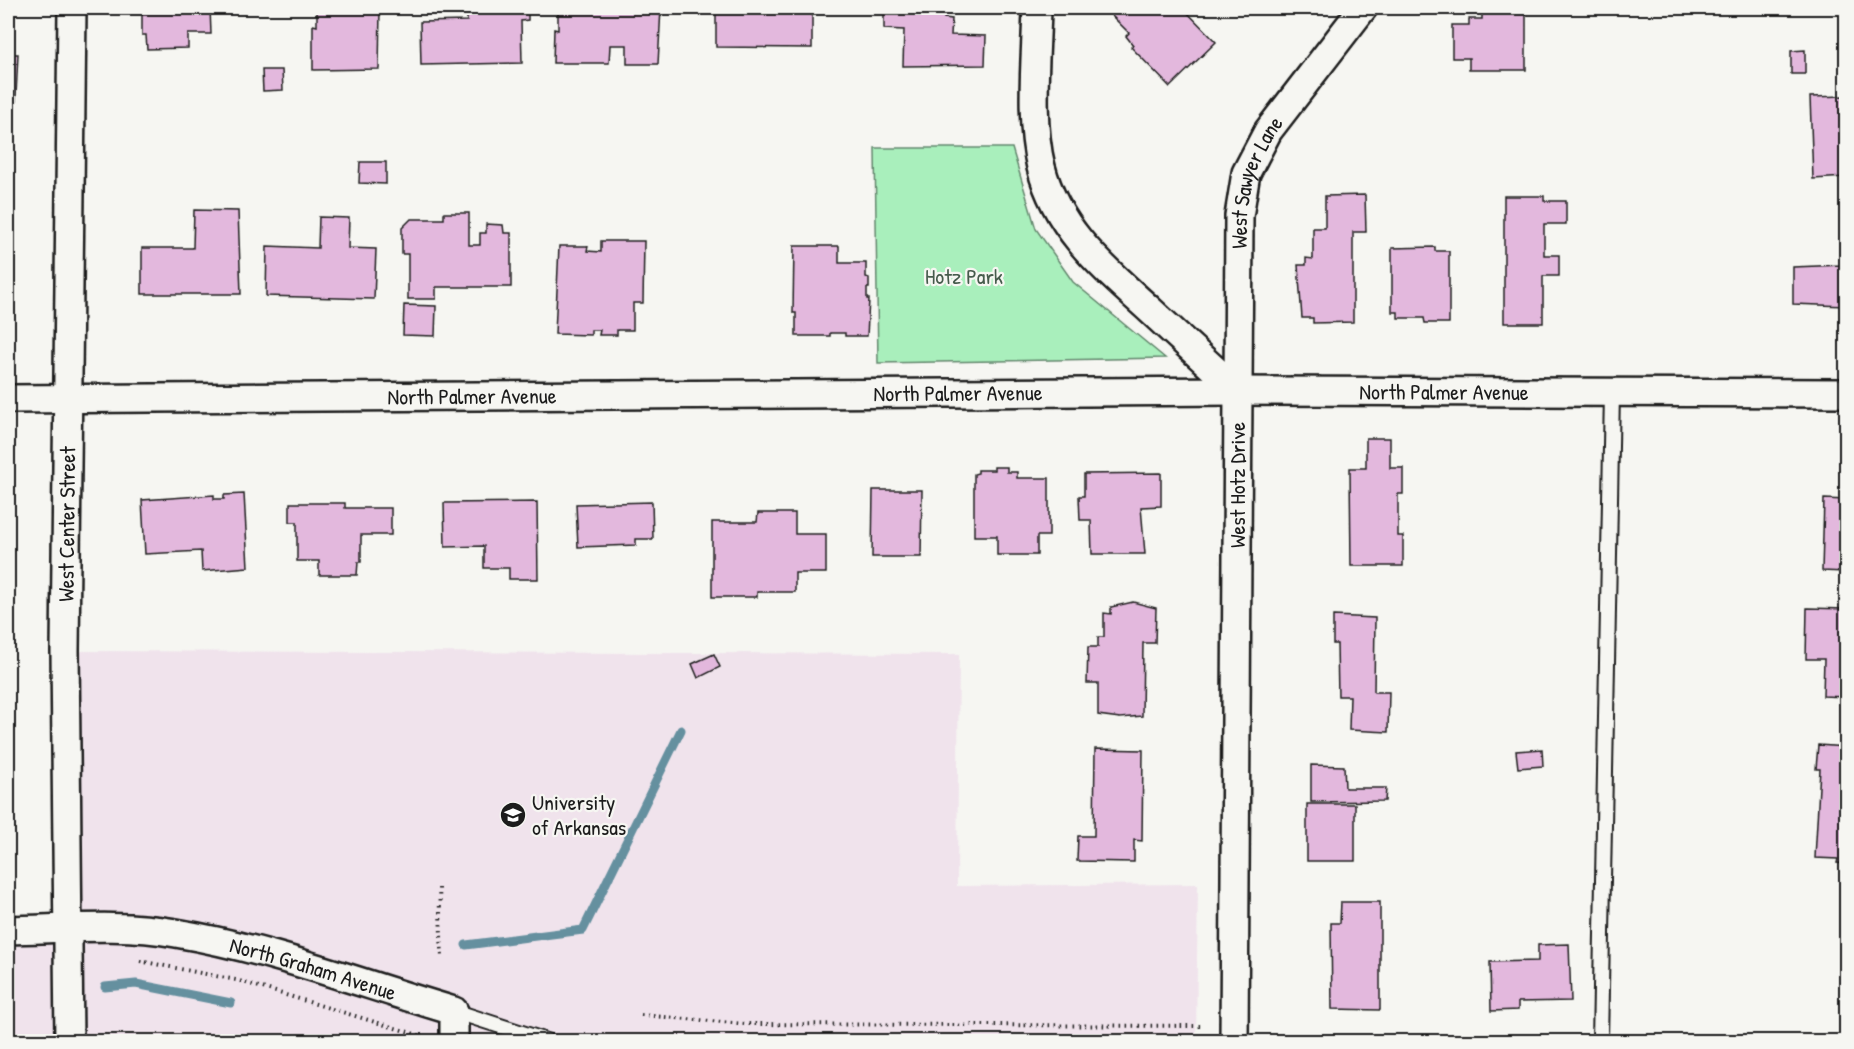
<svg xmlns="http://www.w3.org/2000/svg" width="1854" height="1049" font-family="'Patrick Hand',sans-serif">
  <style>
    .built { fill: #f0e3ec }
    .green { fill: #a9efbc; stroke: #62866c; stroke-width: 1.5 }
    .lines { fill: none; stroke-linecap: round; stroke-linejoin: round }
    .stream { stroke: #65909f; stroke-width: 9 }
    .building { fill: #e3b8dd; stroke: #1c1c1c; stroke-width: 1.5 }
    .lane-casing { stroke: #1c1c1c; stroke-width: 18 }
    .street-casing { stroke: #1c1c1c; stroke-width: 32 }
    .path { stroke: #1c1c1c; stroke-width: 4; stroke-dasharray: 1.5 4.5; stroke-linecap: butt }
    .lane { stroke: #f6f6f2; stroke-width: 14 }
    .street { stroke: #f6f6f2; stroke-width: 27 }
    .labels { text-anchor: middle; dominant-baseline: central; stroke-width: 4.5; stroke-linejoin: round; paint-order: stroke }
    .street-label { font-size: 22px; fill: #1c1c1c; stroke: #f6f6f2 }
    .park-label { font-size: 22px; fill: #465b4c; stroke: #f6f6f2 }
    .poi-label { font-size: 22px; fill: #1c1c1c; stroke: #f6f6f2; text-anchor: start }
  </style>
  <rect width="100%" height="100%" fill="#f6f6f2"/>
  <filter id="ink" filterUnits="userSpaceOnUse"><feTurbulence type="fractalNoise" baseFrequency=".0167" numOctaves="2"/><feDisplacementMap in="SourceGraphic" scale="12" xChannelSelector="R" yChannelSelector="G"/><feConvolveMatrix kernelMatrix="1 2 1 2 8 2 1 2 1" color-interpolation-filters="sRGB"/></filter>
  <g filter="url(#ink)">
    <path class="built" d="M65,651L959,654L957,886L1198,884L1196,1041H8V930L69,929Z"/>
    <path class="green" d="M875,148H1012L1036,229L1073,282L1165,358L878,363Z"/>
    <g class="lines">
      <g class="stream">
        <path d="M466,945L583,930L681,730"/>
        <path d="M105,987L136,984L231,1003"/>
      </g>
    </g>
    <g class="building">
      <path d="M142,8H210L211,34H188V48L147,49L146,35H142Z"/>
      <path d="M317,8H380L379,69L313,70V25L317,26Z"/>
      <path d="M467,8H528V20L521,21L522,63L421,65L420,22L467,21Z"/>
      <path d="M558,8H661L658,64H627V45H610L609,63H553L554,29L558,30Z"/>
      <path d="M716,8H812V48L716,47Z"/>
      <path d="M897,8H944V18L952,19L951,35L986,36L985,65L903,66L904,30L884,29V12L897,13Z"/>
      <path d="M1104,8H1183L1216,42L1170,87L1131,47L1133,45L1126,36L1129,33Z"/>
      <path d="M1482,8H1526V70H1469V58H1452V25H1469V19H1482Z"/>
      <path d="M1805,50V74H1791V51Z"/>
      <path d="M8,54H18L15,116H8Z"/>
      <path d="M262,70H282L283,90L263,91Z"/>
      <path d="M1846,96V177L1813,179L1810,97Z"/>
      <path d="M360,162H386V184L359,183Z"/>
      <path d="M1365,195L1366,232H1353V322L1313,323V318H1302L1298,265H1306V258L1313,259V228H1325V196Z"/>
      <path d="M1504,196H1544V201H1566V224H1544V255H1559V276H1543V323H1504Z"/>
      <path d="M194,210L238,211L241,294H142V248H193Z"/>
      <path d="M444,213H469V245H480V233H486V224L503,225L504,233H511V287H436V299H408V254H402V228L411,219H444Z"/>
      <path d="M319,217L349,218L348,248L376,249L374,299L266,296L267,246L318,248Z"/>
      <path d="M601,241H644L643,303H633V330H617V335H599L600,330H591V335L555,334L559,246H588L587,251L601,252Z"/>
      <path d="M794,246H839V263H866V277L869,278V288H867V299H869L867,336H845V333H830V336H796V313H793Z"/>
      <path d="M1435,247V251H1449V323H1425L1424,318H1398V312H1392V248Z"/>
      <path d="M1843,258H1846V306L1793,304V267L1843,265Z"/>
      <path d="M404,305L436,306L435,336L403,335Z"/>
      <path d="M1366,438H1390V468H1403V494H1398V536H1403V566H1351L1350,468H1366Z"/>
      <path d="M994,467H1007V472H1017V478H1049V536H1037V555H997V536H974V474L978,473V470H994Z"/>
      <path d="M1161,473V506L1141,507L1145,554H1092L1091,520H1080L1079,496H1084V474Z"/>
      <path d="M873,490H922L921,557H872Z"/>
      <path d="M244,494L248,567L202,571L201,551L145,554L142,500L214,495V499H224V495Z"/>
      <path d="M1824,499L1846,500V572L1822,571Z"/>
      <path d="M537,502L538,579H509V568H484V546L445,547L444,503Z"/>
      <path d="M652,502L653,539H636V545L578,547L576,504Z"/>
      <path d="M290,503H345V508H391V535H361V562H358L357,575H319V561H297V522H290Z"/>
      <path d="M758,513H795V534H826V573H795V592H757V597H712V522H757Z"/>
      <path d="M1133,602L1156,608L1155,643H1143L1142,716L1120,718L1098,715V683H1087L1088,647H1098V637H1104V613L1111,614V607Z"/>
      <path d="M1807,608L1846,609V697L1823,696L1824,659H1806Z"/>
      <path d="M1333,616L1375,618L1374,692H1389L1388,732L1349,730L1350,696H1338L1337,644H1333Z"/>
      <path d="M714,654L720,667L698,678L692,664Z"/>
      <path d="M1818,745L1846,747V864L1837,863L1838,859L1815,858L1820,769H1816Z"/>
      <path d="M1095,749L1143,750L1142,841L1134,840V862L1077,861L1078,836H1094Z"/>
      <path d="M1542,749L1543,766L1518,768L1516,751Z"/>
      <path d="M1311,765L1344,766L1345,788H1386L1385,801L1311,802Z"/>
      <rect x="1307" y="804" width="48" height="57"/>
      <path d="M1341,902H1380V1010L1332,1009L1331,923H1340Z"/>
      <path d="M1569,944L1571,1001L1518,1002V1010L1491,1011L1490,962L1538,961V945Z"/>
    </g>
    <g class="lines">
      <g class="lane-casing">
        <g id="lane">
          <path d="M454,1011L550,1042"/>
          <path d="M1600,1042L1612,392"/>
        </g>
      </g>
      <g class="street-casing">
        <g id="street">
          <path d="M1037,8C1036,57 1029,119 1041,167C1057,230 1105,269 1150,310C1179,337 1208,364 1238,391L1234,1042"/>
          <path id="s1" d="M1238,391L1239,216L1246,173L1268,131L1363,8"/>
          <path id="s2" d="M8,399L1238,391L1846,393"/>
          <path id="s3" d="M8,930C64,929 120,923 176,933C271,949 362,984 454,1011V1042"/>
          <path id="s4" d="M69,1042L65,651L72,8"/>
        </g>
      </g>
      <g class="path">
        <path d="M439,888L442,958"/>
        <path d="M140,961L236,980L425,1037"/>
        <path d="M641,1015L745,1024L1204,1026"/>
      </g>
      <use href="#lane" class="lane"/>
      <use href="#street" class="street"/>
    </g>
  </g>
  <defs>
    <g id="university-disc" transform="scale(1.35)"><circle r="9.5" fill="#1c1c1c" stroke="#f6f6f2"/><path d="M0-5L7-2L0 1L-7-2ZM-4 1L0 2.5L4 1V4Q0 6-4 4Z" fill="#fff"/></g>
  </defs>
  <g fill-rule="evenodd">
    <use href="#university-disc" x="513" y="815"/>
  </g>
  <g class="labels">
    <g class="street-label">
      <text stroke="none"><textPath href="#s1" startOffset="212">West Sawyer Lane</textPath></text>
      <text stroke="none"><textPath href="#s2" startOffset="1436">North Palmer Avenue</textPath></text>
      <text stroke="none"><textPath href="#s2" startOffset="950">North Palmer Avenue</textPath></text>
      <text stroke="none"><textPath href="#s2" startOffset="464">North Palmer Avenue</textPath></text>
      <text transform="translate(1237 485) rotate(-90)">West Hotz Drive</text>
      <text stroke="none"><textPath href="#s4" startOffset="518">West Center Street</textPath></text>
      <text stroke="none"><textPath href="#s3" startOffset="310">North Graham Avenue</textPath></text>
    </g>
    <g class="park-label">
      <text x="964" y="276">Hotz Park</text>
    </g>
    <g class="poi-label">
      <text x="532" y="802">University<tspan x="532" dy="25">of Arkansas</tspan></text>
    </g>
  </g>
  <rect width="1854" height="1049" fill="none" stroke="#f6f6f2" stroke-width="30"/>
  <rect x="15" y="15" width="1824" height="1019" fill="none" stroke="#1c1c1c" stroke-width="2" filter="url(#ink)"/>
</svg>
